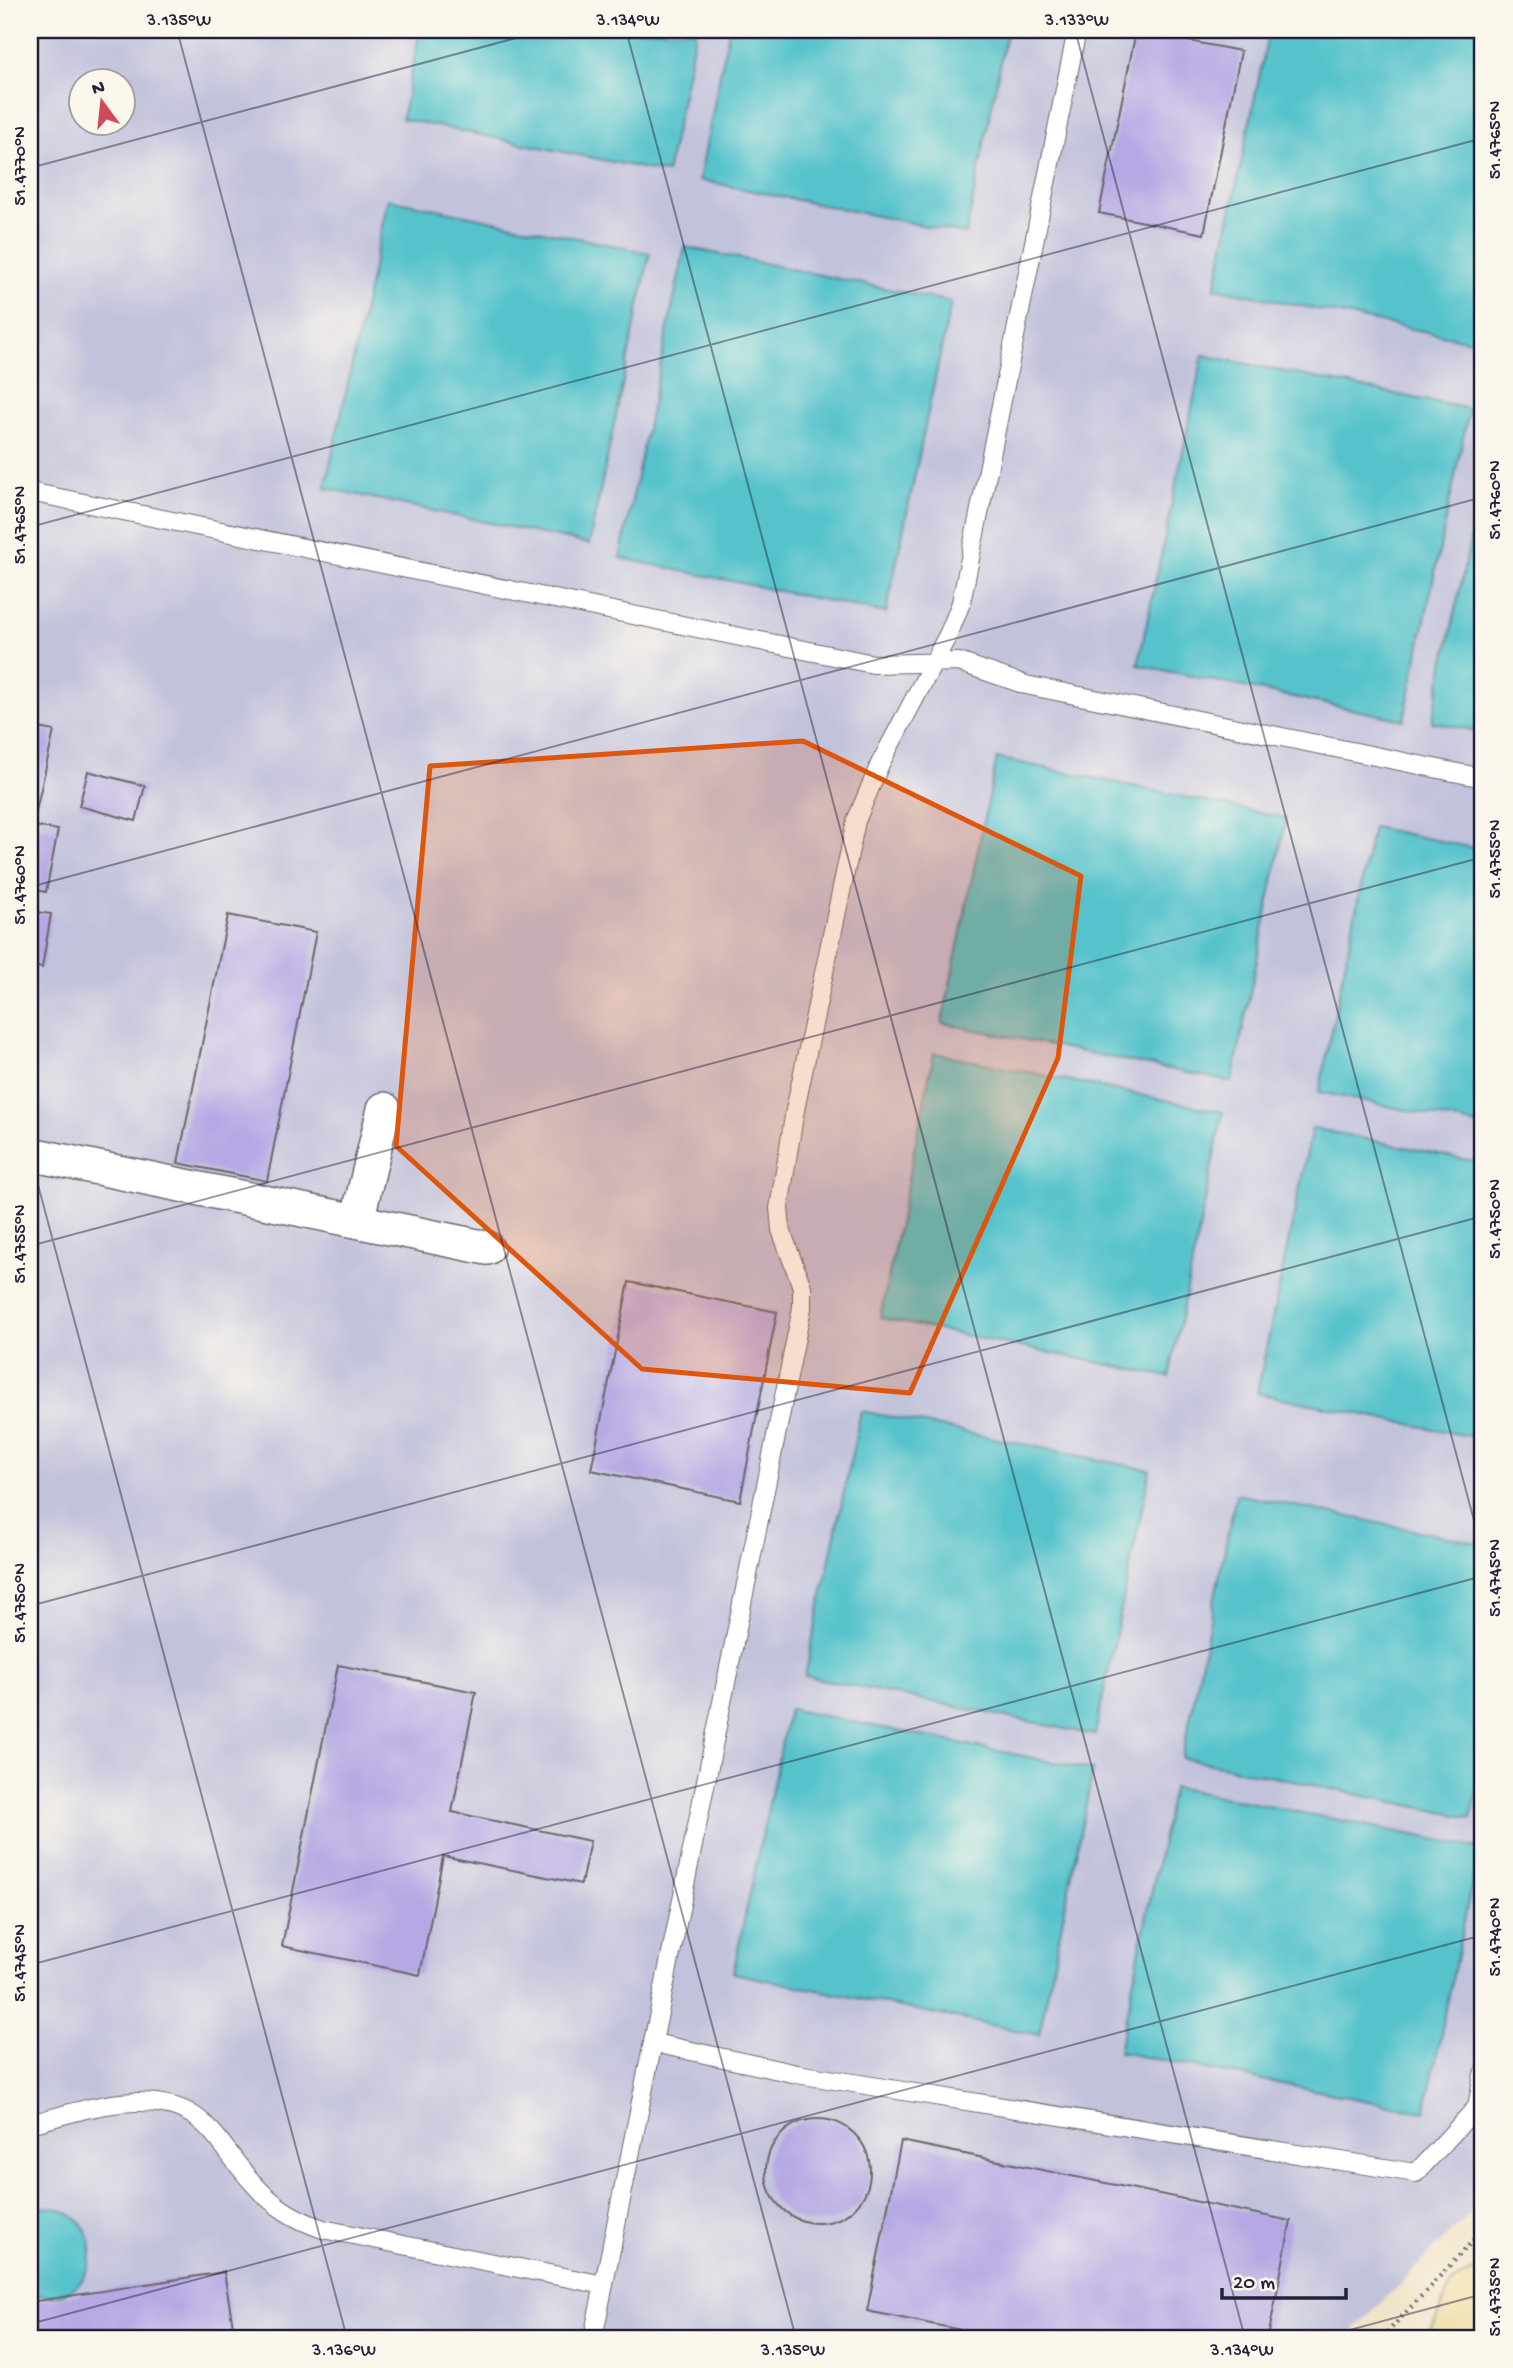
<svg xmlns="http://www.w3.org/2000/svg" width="1513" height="2368" font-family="'Gochi Hand',sans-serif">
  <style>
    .industrial { fill: #c2c2dc; fill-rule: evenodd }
    .sand { fill: #eeda9e; stroke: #887e6c; stroke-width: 2 }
    .water { fill: #56c3cc; stroke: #3c7284; stroke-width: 2 }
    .building { fill: #b5a8e4 }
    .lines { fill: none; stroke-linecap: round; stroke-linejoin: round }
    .service-casing { stroke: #6a666d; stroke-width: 20 }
    .minor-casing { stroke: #6a666d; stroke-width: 36 }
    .path { stroke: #6a666d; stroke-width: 4.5; stroke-dasharray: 2 5; stroke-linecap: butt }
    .service { stroke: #fff; stroke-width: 18 }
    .minor { stroke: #fff; stroke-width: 33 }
    .marked { fill: #de560e; fill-opacity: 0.2; stroke: #de560e; stroke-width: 5; stroke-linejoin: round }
    .ticks { fill: none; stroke: #22223b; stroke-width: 2; stroke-opacity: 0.45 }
    .neatline { fill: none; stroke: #22223b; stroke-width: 2.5 }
    .ticks-label { font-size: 18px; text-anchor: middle; fill: #22223b }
  </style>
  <rect width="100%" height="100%" fill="#fbf7ec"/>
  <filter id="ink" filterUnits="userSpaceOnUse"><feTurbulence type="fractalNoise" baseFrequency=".0143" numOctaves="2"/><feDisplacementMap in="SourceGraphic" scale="14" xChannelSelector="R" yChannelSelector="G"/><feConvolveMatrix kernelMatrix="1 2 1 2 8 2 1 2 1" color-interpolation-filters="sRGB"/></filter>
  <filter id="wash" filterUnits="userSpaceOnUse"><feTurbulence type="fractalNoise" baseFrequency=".00686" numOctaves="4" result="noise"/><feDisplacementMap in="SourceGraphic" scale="28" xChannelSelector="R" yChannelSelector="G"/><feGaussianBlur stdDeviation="1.57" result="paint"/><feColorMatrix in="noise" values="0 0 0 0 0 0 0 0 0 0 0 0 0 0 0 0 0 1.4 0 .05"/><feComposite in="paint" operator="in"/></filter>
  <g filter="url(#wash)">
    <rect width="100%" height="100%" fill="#f1e5c9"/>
    <path class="industrial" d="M30,30H1483V2200L1346,2338H30ZM80,80H122V122H80Z"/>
    <path class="sand" d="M1483,2265V2338H1424L1432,2329L1451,2284Z"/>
    <g class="water">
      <path d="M420,30H696L667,173L402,119Z"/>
      <path d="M729,30H1007L966,234L699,180Z"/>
      <path d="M1269,30H1483V332L1481,343L1215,288Z"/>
      <path d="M388,199L650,253L589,544L325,488Z"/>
      <path d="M685,247L951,302L886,613L620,558Z"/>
      <path d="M1203,355L1469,409L1404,720L1138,665Z"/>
      <path d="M1483,479V732L1432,722Z"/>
      <path d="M997,758L1286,818L1232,1082L942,1023Z"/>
      <path d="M1373,827L1483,850V1126L1319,1092Z"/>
      <path d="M934,1053L1223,1112L1169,1377L880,1318Z"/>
      <path d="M1312,1128L1483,1163V1439L1257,1393Z"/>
      <path d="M861,1411L1150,1470L1095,1735L805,1676Z"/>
      <path d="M1236,1494L1483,1544V1760L1471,1818L1182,1758Z"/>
      <path d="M789,1709L1093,1770L1039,2035L733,1973Z"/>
      <path d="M1173,1787L1479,1848L1425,2112L1119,2052Z"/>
      <path d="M48,2207C118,2217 96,2314 30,2293V2211Z"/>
    </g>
    <g id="blocks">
      <g class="building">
        <path d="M1136,31L1241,51L1204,234L1099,213Z"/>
        <path d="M30,726L54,731L36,811L30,810Z"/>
        <path d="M88,771L145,786L136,821L79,806Z"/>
        <path d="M30,825L58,830L46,892L30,889Z"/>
        <path d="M30,911L51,914L42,968L30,965Z"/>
        <path d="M228,915L316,932L267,1181L178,1163Z"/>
        <path d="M629,1282L777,1312L740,1501L591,1470Z"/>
        <path d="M338,1665L476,1692L452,1812L590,1841L581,1884L443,1856L420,1975L282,1946Z"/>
        <circle cx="818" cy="2171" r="52"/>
        <path d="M901,2141L1291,2221L1268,2338H1000L867,2311Z"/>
        <path d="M224,2272L235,2338H30V2302Z"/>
      </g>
    </g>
  </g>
  <g filter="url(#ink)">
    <use href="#blocks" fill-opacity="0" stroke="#6a666d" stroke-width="2"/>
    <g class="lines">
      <g class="service-casing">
        <g id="service">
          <path d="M30,492L873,664L959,662L1026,685L1483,778"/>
          <path d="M654,2043L797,2074L1416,2173L1477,2107L1483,2074"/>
          <path d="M30,2124C64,2115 100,2103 135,2102C205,2100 213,2138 252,2182C273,2206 294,2219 323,2229L604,2285"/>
          <path d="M593,2338L802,1308V1287L781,1230L779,1208L795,1110L856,821L880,764L949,633L961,603L1077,30"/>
        </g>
      </g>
      <g class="minor-casing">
        <g id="minor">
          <path d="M30,1154L487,1248"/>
          <path d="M357,1221L384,1109"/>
        </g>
      </g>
      <path class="path" d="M1382,2338L1483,2230"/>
      <use href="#service" class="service"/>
      <use href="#minor" class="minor"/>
    </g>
  </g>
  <path class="marked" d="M803,741L1081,876L1058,1058L910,1393L642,1369L396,1146L430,766Z"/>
  <path class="ticks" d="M177,30L796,2338M626,30L1245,2338M1075,30L1483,1554M30,168L546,30M30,527L1483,138M30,887L1483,497M30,1155L347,2338M30,1246L1483,857M30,1606L1483,1216M30,1965L1483,1576M30,2324L1483,1935M1320,2338L1483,2294"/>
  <rect width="1513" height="2368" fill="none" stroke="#fbf7ec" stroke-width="77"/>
  <g transform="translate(102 102) rotate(345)"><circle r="33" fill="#fbf7ec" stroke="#a4a2a5" stroke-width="2"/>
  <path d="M0-5L12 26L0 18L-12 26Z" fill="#d1495b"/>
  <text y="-10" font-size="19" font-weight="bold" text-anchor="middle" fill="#22223b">N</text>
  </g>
  <path d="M1222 2288v10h124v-10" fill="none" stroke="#22223b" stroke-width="3.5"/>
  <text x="1233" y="2288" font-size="21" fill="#22223b" stroke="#fbf7ec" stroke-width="5" paint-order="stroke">20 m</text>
  <rect x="38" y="38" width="1436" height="2292" class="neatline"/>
  <g class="ticks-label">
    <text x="179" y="25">3.135°W</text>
    <text x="628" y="25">3.134°W</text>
    <text x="1077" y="25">3.133°W</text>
    <text transform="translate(1494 140) rotate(-90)" y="6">51.4765°N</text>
    <text transform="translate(19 166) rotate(-90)" y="6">51.4770°N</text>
    <text transform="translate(1494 500) rotate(-90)" y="6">51.4760°N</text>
    <text transform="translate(19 525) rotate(-90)" y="6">51.4765°N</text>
    <text transform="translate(1494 859) rotate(-90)" y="6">51.4755°N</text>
    <text transform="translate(19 885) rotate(-90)" y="6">51.4760°N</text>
    <text transform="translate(1494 1219) rotate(-90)" y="6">51.4750°N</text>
    <text transform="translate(19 1244) rotate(-90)" y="6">51.4755°N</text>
    <text transform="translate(1494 1578) rotate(-90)" y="6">51.4745°N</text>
    <text transform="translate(19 1603) rotate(-90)" y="6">51.4750°N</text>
    <text transform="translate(1494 1937) rotate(-90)" y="6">51.4740°N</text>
    <text transform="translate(19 1963) rotate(-90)" y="6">51.4745°N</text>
    <text transform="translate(1494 2297) rotate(-90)" y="6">51.4735°N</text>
    <text x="344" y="2355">3.136°W</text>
    <text x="793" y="2355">3.135°W</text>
    <text x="1242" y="2355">3.134°W</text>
  </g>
</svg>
